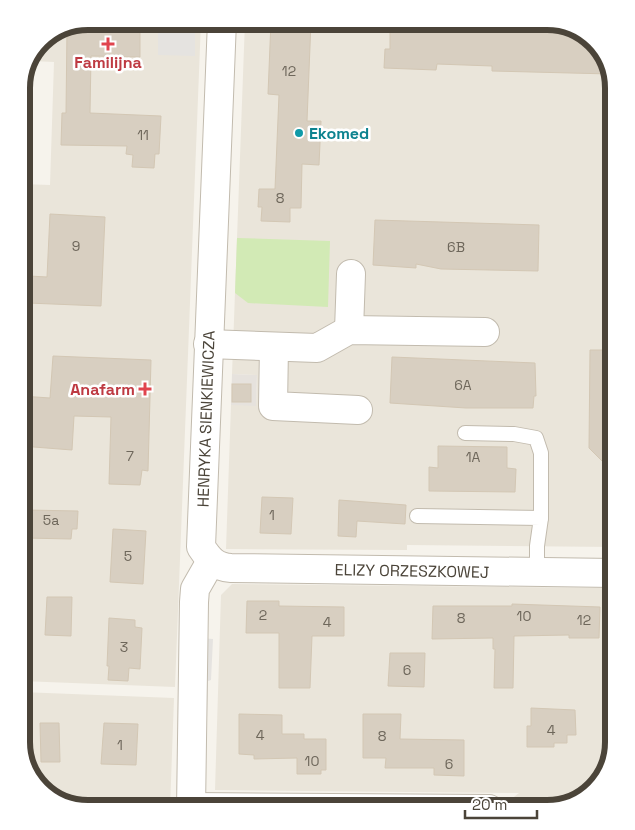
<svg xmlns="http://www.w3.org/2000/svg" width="635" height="830" font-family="'Space Grotesk',sans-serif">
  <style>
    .residential { fill: #eae5da }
    .industrial { fill: #e6e2dd }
    .green { fill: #d2eab5 }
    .parking { fill: #e5e3e0 }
    .building { fill: #d8cfc1; stroke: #d3c7b4 }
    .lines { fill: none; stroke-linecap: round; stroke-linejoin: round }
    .lane-casing { stroke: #c2bbae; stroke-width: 16 }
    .street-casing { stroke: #c2bbae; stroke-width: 30 }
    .lane { stroke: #fff; stroke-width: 14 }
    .street { stroke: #fff; stroke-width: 28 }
    .health-dot { fill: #e0444e; stroke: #fff; stroke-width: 2 }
    .culture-dot { fill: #0f9aa8; stroke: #fff; stroke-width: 2 }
    .labels { text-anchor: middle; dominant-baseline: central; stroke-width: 5; stroke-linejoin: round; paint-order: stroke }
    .number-label { font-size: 14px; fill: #6e675b }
    .health-label { font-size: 16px; font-weight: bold; fill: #be3a42; stroke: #fff }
    .culture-label { font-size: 16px; font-weight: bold; fill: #0d838f; stroke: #fff; text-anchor: start }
    .street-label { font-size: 16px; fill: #4b4439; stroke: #fff }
    .rim { fill: none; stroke: #4b4439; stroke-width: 6 }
  </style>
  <rect width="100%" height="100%" fill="#f6f3ec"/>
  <g class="residential">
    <path d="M88,21H201L175,687L21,681V184L50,185L54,62L32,61L44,38Z"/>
    <path d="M245,21H552L580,30L603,51L614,88V547L407,545V550L226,549L231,405H256L257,375L232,374Z"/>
    <path d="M232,584L614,588V743L605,775L584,798L548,809H516L510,800L519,793L215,790L221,595Z"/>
    <path d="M21,692L174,698L170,809H83L54,800L32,779L21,743Z"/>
  </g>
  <path class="industrial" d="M232,374L257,375L256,406L231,405Z"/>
  <path class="green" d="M237,238L330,241L328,307L248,303L235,293Z"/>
  <g class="parking">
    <path d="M150,21H195V56L158,55V31L150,30Z"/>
    <path d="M200,638L213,639L211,680L208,681L205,789Z"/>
  </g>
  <g class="building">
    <path d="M88,21H140V57L91,56L90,113L161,116L159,154H155L154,168L132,167L133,155L126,154L127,146L61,145L62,113H66L67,29Z"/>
    <path d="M271,21H311L307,121H321L319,165L302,164L301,208H290V222L261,221L262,207H258L259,189H275L279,95L268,94Z"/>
    <path d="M390,26L582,31L603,51L610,74L492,71V66L437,64L436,70L384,68L385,49H390Z"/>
    <path d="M50,214L105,217L101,306L28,303L29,276L47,277Z"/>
    <path d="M375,220L539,225L538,271L441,269L416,264V268L373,265Z"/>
    <path d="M590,350H612L614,473L589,448Z"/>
    <path d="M53,356L151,360L148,471L142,470L140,485L109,484L111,417L74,416L72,450L21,446V396L50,398Z"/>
    <path d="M392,357L535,363L536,396H534L533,408H466L390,403Z"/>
    <rect x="232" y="384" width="19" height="18"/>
    <path d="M438,446L507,447V468L516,469L515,492L429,491V467L438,468Z"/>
    <path d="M262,497L293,498L291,534L260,533Z"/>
    <path d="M339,500L406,505L405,524L357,521L356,537L338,536Z"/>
    <path d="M26,510L78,511L77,529H72L71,539L25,538Z"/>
    <path d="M113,529L146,531L143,584L110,582Z"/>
    <path d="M47,597H72L71,636L45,635Z"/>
    <path d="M247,601H279V606L344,607V636H312L310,688H279V633H246Z"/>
    <path d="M512,604L600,607L599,638H569V635L514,636L513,688H494L495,649H493V638L432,639L433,606H512Z"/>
    <path d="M109,618L135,620V627L142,628L140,669L129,668L128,681L108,680L109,666H107Z"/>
    <path d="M390,653H425L424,687L388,686Z"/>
    <path d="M531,708L575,710L576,735H567V743H554V747H527V726H531Z"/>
    <path d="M239,714L282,715V734H304V739H326V770H321V774H297V758L254,759V755L239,754Z"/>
    <path d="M363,714H401L400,739L464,740V776L434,775V768H385L386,758H363Z"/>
    <path d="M40,723H59L60,762H41Z"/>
    <path d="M104,723L138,724L136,765L101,764Z"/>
  </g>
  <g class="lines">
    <g class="lane-casing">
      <g id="lane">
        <path d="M465,433L514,434L536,438L541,453V518"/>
        <path d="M417,516L541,518L537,546V573"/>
      </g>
    </g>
    <g class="street-casing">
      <g id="street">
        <path d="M222,21L201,547C209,559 215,567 231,568L614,573"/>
        <path d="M349,330L351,274"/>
        <path d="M208,344L317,348L349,330L485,332"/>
        <path d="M274,347L273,406L358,410"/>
        <path d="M191,807L489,809"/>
        <path d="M191,809L194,602L195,589L211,561"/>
      </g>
    </g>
    <use href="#lane" class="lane"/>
    <use href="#street" class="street"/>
  </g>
  <g class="health-dot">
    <path d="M105.5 36.5h5v5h5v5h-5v5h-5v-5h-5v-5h5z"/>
    <path d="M142.5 381.5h5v5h5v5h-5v5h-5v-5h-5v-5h5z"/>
  </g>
  <circle class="culture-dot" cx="299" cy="133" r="5"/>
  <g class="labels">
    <g class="number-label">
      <text x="289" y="71">12</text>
      <text x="143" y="135">11</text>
      <text x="280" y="198">8</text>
      <text x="76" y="246">9</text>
      <text x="456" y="247">6B</text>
      <text x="463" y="385">6A</text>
      <text x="130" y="456">7</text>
      <text x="473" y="457">1A</text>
      <text x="272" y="515">1</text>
      <text x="51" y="520">5a</text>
      <text x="128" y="556">5</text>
      <text x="263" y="615">2</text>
      <text x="524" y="616">10</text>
      <text x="461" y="618">8</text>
      <text x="584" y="620">12</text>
      <text x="327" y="622">4</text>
      <text x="124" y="647">3</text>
      <text x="407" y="670">6</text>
      <text x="551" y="730">4</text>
      <text x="260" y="735">4</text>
      <text x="382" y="736">8</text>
      <text x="120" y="745">1</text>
      <text x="312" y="761">10</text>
      <text x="449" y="764">6</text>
    </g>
    <g class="health-label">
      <text x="108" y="62">Familijna</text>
      <text x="135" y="389" text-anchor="end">Anafarm</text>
    </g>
    <g class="culture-label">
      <text x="309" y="133">Ekomed</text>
    </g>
    <g class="street-label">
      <text transform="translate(206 419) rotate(-88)">HENRYKA SIENKIEWICZA</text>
      <text transform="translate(412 571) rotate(1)">ELIZY ORZESZKOWEJ</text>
    </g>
  </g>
  <path d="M0 0H635V830H0ZM88 30H547A58 58 0 0 1 605 88V742A58 58 0 0 1 547 800H88A58 58 0 0 1 30 742V88A58 58 0 0 1 88 30Z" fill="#fff" fill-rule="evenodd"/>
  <path class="rim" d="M88 30H547A58 58 0 0 1 605 88V742A58 58 0 0 1 547 800H88A58 58 0 0 1 30 742V88A58 58 0 0 1 88 30Z"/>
  <path d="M465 810v8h72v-8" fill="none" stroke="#4b4439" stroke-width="2.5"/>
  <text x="472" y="810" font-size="15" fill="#4b4439" stroke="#ffffff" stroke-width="4" paint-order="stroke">20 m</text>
</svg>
